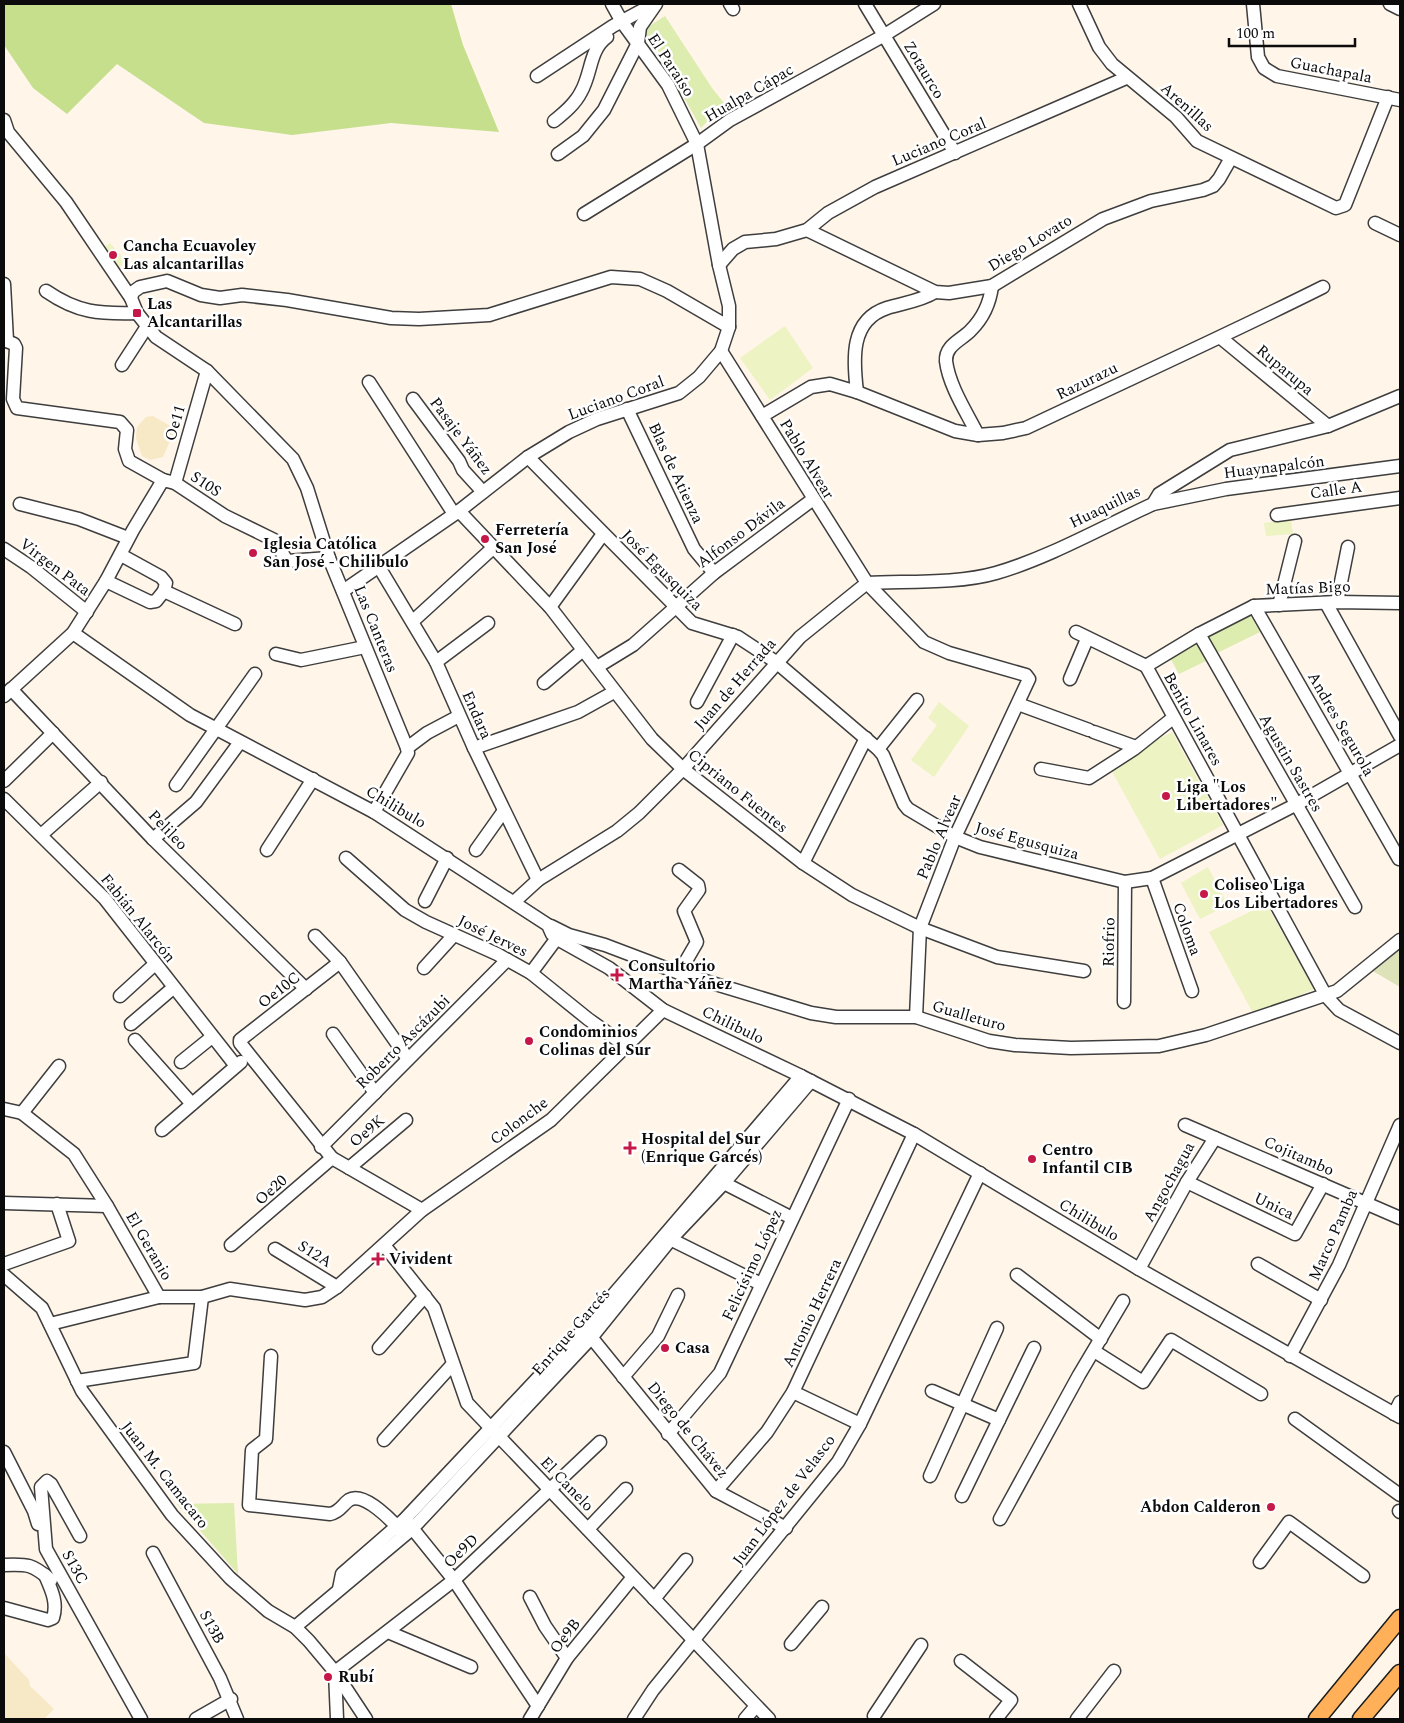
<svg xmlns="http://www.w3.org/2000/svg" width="1404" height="1723" font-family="Spectral,serif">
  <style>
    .farmland { fill: #f7e8c6 }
    .green { fill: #ddecaf }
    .forest { fill: #c5df8d }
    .cemetery { fill: #dee2b9 }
    .pitch { fill: #edf3c2 }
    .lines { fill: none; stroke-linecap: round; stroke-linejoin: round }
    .minor-casing { stroke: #3e3e3e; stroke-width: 15 }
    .major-casing { stroke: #1c1c1c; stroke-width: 19 }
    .minor { stroke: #fff; stroke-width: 12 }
    .major { stroke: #ffb059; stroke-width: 16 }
    .poi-dot { fill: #c61848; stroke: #fff; stroke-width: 2 }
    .labels { text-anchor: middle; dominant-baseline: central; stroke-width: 5; stroke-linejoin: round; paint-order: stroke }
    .street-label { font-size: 16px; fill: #0b0b0b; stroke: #fff }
    .poi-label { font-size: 16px; font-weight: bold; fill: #0b0b0b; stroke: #fff; text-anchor: start }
  </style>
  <rect width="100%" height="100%" fill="#fff5e9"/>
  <g class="farmland">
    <path d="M153,416L172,427L173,434L163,457L150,460L142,456L136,438L137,427L146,417Z"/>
    <path d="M4,1653L29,1680L30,1686L54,1709L44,1719H4Z"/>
  </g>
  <g class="green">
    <path d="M665,16L712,88L724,103L701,128L657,49L643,30Z"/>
    <path d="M1247,610L1260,632L1211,656L1201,633Z"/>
    <path d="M1192,643L1198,645L1206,661L1179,674L1169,656Z"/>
    <path d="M234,1503L238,1574L177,1504Z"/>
  </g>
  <path class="forest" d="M4,4H451L463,45L499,132L391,123L292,135L204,123L117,64L67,114L33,88L4,45Z"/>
  <path class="cemetery" d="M1400,946V987L1371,970Z"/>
  <g class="pitch">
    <path d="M110,243L126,261L116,270L100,250Z"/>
    <path d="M785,326L813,368L770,400L740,358Z"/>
    <path d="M1291,520L1293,534L1266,536L1264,523Z"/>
    <path d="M939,702L969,726L934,777L911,760L937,725L928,718Z"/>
    <path d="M1172,732L1223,825L1160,859L1109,766Z"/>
    <path d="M1208,867L1228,905L1200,919L1181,883Z"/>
    <path d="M1266,904L1314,989L1254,1015L1209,932Z"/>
  </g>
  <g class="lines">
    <g class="minor-casing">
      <g id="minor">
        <path d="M730,4L733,9"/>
        <path d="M865,4L955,153"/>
        <path d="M1079,4L1099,47L1112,64L1176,117L1197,141L1336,208L1345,205L1388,97"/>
        <path d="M1253,4L1258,57L1264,68L1277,76L1400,100"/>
        <path d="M1390,4L1400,9"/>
        <path d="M537,76L613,26L652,5"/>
        <path d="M4,120L8,132L66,202L131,298"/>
        <path d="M554,121C564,113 575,104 581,92C592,73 589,50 607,37"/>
        <path d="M558,154L583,136L604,110L638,43L640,27L656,4"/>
        <path d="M584,214L697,144L730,120L883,36L934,4"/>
        <path d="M1375,223L1400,235"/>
        <path d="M807,230L935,292L949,293L992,286L1103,219L1151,201L1203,190L1213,186L1219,179L1231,158"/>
        <path d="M719,265L733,249L745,242L776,239L807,230L828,213L875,187L1126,78"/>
        <path d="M4,284L7,341"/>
        <path d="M46,291C78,313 99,314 137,313"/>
        <path d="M1221,338L1328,426"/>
        <path d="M4,340L14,344L16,348L13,399L17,408L120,422L127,430L125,449L129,461L163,480"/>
        <path d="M721,351L867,583L924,642L949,653L1026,675L1029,679L955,837L920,928L916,1017"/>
        <path d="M122,365L146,328"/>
        <path d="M369,382L454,514"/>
        <path d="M857,392C853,359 850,320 887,308C903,303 921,301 935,292"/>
        <path d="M413,399L459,461L463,470L483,492"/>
        <path d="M627,409L694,549L714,573"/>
        <path d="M762,416L811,387L830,384L857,392L955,431L978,435L1003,433L1026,428C1125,381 1225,336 1323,287"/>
        <path d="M978,435C967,413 949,386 946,361C945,345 962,340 971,330C983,318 990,302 992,286"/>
        <path d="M528,457L692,623L738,637L776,662L878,749L883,755L904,804L908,809L955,837L980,847L1125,882L1152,878L1297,804L1400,745"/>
        <path d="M175,483L207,371"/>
        <path d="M20,504L79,519L128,538"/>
        <path d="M1153,504L1226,489L1400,466"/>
        <path d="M459,511L550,607L652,739L683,769L803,863L852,895L920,928L997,957L1084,971"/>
        <path d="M1277,515L1400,498"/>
        <path d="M4,549L31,567L87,612"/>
        <path d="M379,567L436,662L474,748L538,880"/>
        <path d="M106,581L150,602L156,601L164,591L166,583L161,577L121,555"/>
        <path d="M867,583C906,581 958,584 996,573C1048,558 1103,527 1153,504L1159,494L1230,450L1328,426L1400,396"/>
        <path d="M164,591L235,624"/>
        <path d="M343,591L459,511L528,457L569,432L597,419L679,393L699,377L721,351L729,327V306L719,265L697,144L668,85L622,22L612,4"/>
        <path d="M1337,602L1348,547"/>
        <path d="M1326,603L1400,736"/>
        <path d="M1400,603L1337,602L1254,606L1199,634L1146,666L1326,996L1339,1010L1400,1043"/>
        <path d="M1279,605L1295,541"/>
        <path d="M1254,606L1399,859"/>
        <path d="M550,607L603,534"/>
        <path d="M413,621L494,547"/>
        <path d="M1076,632L1146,666"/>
        <path d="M73,633L190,715L374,812L548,925L552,934L561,941L609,968L663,1010L801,1076L914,1134L1139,1269L1400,1417"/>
        <path d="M1199,634L1355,907"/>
        <path d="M276,654L301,660L365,647"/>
        <path d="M436,662L488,623"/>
        <path d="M597,667L633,645L714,573L812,500"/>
        <path d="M1070,679L1087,639"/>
        <path d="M544,683L583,650"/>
        <path d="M11,689L153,839L306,989"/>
        <path d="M4,696L73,633L106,581L133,530L163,480L175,483L225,516L274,540L287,561L329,558"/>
        <path d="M697,702L733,635"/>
        <path d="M1018,704L1089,730"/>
        <path d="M1094,732L1136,747"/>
        <path d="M407,748L427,733L459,716"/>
        <path d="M474,748L578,712L614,692"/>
        <path d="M878,749L917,700"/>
        <path d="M1041,769L1089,778L1134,749L1173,718"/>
        <path d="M4,781L53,733"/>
        <path d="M176,785L255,674"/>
        <path d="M4,799L105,899L236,1066"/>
        <path d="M374,812L408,753L407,748L329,558L307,488L293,459L207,371L156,337L137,313L131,298L133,292L140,287L167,281L201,295L220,298L242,295L287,300L391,318L419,319L489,315L611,277L640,279L667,291L729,327"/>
        <path d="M41,835L101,782"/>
        <path d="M153,839L196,802L240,742"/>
        <path d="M267,850L313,779"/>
        <path d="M476,850L503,812"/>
        <path d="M346,858L405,910L426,922L497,954L531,973L588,1019L626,1046"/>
        <path d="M803,863L866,738"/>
        <path d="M679,870L698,885L699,890L684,911L697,942L679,973"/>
        <path d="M1152,878L1192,991"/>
        <path d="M425,901L447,858"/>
        <path d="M514,902L538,880L617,831L639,813L683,769L800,637L867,583"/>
        <path d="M551,926L569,935L605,945L679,973L811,1013L836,1017H916L989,1041L1015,1045L1071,1048L1159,1046L1206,1035L1337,991L1400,940"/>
        <path d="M315,936L340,962L408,1059"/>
        <path d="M340,962L240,1040V1043L332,1158L422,1210"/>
        <path d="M424,968L454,935"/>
        <path d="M531,973L557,938"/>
        <path d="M120,996L155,964"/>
        <path d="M1124,1002L1125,882"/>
        <path d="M131,1024L173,988"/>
        <path d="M333,1034L375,1093"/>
        <path d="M135,1040L192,1104"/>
        <path d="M181,1062L212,1037"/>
        <path d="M4,1109L22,1113L74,1154L107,1206L159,1297H202L230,1289L305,1300L322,1297L337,1287L422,1210L551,1120L663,1010"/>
        <path d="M22,1113L59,1066"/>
        <path d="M1185,1125L1400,1218"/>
        <path d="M162,1130L241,1062"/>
        <path d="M321,1147L507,960"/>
        <path d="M349,1168L406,1120"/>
        <path d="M718,1180L792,1218"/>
        <path d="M1187,1182L1295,1234L1323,1184"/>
        <path d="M4,1203L107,1206"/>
        <path d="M664,1236L761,1284"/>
        <path d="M231,1245L332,1158"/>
        <path d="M384,1245L434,1308L467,1403L769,1719"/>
        <path d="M275,1249L337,1287"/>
        <path d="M4,1264L69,1241L57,1204"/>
        <path d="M1258,1264L1321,1300"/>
        <path d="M1139,1269L1187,1182L1215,1138"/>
        <path d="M4,1275L42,1308L82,1391L172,1515L230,1578L268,1611L295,1627L309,1641L335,1672L366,1719"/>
        <path d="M1017,1275L1101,1339"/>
        <path d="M50,1324L159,1297"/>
        <path d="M587,1332L716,1491L786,1528"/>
        <path d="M379,1348L425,1296"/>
        <path d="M1094,1351L1143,1382L1171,1340L1261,1394"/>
        <path d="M271,1356L266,1439L252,1450L249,1505L330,1514C340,1512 342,1505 349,1500C364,1491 392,1521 401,1531"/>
        <path d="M1290,1356L1339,1265L1400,1125"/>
        <path d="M623,1377L658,1336L678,1295"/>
        <path d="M77,1381L194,1363L202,1297"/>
        <path d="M932,1391L999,1420"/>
        <path d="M793,1392L860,1424"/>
        <path d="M1394,1414L1400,1402"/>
        <path d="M1295,1419L1400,1495"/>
        <path d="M668,1434L720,1373L849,1099"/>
        <path d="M384,1440L452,1365"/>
        <path d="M4,1452L34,1511L38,1524"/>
        <path d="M930,1476L997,1328"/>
        <path d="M716,1491L767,1432L793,1392L914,1134"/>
        <path d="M962,1496L1034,1348"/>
        <path d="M1399,1511L1400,1512"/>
        <path d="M1000,1519L1079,1375L1123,1301"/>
        <path d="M408,1523L454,1580L538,1706"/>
        <path d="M588,1529L626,1489"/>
        <path d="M80,1536L51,1484L47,1481L41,1487L46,1549L141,1719"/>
        <path d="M153,1553L220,1678L237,1719"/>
        <path d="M1260,1562L1289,1522L1363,1576"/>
        <path d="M4,1565C28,1564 32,1564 51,1580"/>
        <path d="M339,1589L342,1574L404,1520L584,1329L801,1076"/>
        <path d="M530,1597L545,1626L567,1658"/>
        <path d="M654,1599L686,1560"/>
        <path d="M4,1608L48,1620L53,1618C58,1602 51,1589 45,1575"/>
        <path d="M295,1627L412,1529L591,1338L671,1239L724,1183L811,1081"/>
        <path d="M388,1632L471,1667"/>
        <path d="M791,1644L822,1607"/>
        <path d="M961,1661L1011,1700L996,1719"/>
        <path d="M874,1716L921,1645"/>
        <path d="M196,1719L231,1699"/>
        <path d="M337,1719L335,1672L454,1580L600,1442"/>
        <path d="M530,1719L567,1658L633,1577"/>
        <path d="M634,1719L653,1690L838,1462L860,1424L980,1173"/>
        <path d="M745,1719L756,1706"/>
        <path d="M1077,1719L1114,1671"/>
      </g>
    </g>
    <g class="major-casing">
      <g id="major">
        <path d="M1317,1719L1400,1618"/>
        <path d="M1361,1719L1400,1673"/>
      </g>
    </g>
    <use href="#minor" class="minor"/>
    <use href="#major" class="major"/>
  </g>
  <g class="poi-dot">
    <circle cx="113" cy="255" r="5"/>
    <rect x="132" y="308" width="10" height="10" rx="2.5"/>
    <circle cx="485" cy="539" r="5"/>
    <circle cx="253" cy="553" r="5"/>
    <circle cx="1166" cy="796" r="5"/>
    <circle cx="1204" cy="894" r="5"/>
    <path d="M614.5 967.5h5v5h5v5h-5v5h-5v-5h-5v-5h5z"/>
    <circle cx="529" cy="1041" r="5"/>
    <path d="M627.5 1140.5h5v5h5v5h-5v5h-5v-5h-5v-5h5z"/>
    <circle cx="1032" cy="1159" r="5"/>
    <path d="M375.5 1251.5h5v5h5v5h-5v5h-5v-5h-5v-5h5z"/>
    <circle cx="665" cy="1348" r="5"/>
    <circle cx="1271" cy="1507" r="5"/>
    <circle cx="328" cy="1677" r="5"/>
  </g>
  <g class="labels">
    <g class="street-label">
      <text transform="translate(671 65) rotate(57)">El Paraíso</text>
      <text transform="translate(924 70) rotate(59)">Zotaurco</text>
      <text transform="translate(1331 70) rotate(11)">Guachapala</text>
      <text transform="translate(749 93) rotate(-30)">Hualpa Cápac</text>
      <text transform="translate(1187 107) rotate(42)">Arenillas</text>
      <text transform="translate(939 142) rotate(-23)">Luciano Coral</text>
      <text transform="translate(1030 243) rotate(-31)">Diego Lovato</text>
      <text transform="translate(1285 370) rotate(40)">Ruparupa</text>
      <text transform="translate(1087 381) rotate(-26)">Razurazu</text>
      <text transform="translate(616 398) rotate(-20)">Luciano Coral</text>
      <text transform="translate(175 423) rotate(-74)">Oe11</text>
      <text transform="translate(461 436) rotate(53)">Pasaje Yáñez</text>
      <text transform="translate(807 459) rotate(59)">Pablo Alvear</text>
      <text transform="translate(1274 467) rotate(-7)">Huaynapalcón</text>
      <text transform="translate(676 473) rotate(65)">Blas de Atienza</text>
      <text transform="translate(206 484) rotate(34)">S10S</text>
      <text transform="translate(1336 490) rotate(-8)">Calle A</text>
      <text transform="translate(1105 507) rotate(-26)">Huaquillas</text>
      <text transform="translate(741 533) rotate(-37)">Alfonso Dávila</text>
      <text transform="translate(55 567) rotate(37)">Virgen Pata</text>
      <text transform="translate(662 570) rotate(45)">José Egusquiza</text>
      <text transform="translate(1308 588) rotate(-2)">Matías Bigo</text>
      <text transform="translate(376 629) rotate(68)">Las Canteras</text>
      <text transform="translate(735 684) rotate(-49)">Juan de Herrada</text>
      <text transform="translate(477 715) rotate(66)">Endara</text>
      <text transform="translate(1193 719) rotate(61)">Benito Linares</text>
      <text transform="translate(1341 724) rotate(60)">Andres Segurola</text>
      <text transform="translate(1291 763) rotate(60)">Agustin Sastres</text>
      <text transform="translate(738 791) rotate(39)">Cipriano Fuentes</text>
      <text transform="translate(396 807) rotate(31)">Chilibulo</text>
      <text transform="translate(168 830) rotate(46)">Pelileo</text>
      <text transform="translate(939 837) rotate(-67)">Pablo Alvear</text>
      <text transform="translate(1027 841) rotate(15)">José Egusquiza</text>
      <text transform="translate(138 918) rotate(51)">Fabián Alarcón</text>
      <text transform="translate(1187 929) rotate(70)">Coloma</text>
      <text transform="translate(493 936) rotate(26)">José Jerves</text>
      <text transform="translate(1109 942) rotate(-89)">Riofrio</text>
      <text transform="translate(279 990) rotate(-38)">Oe10C</text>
      <text transform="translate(969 1016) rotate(16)">Gualleturo</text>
      <text transform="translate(733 1025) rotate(26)">Chilibulo</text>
      <text transform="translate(403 1042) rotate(-45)">Roberto Ascázubi</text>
      <text transform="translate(519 1121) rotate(-37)">Colonche</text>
      <text transform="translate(367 1131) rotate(-40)">Oe9K</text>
      <text transform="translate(1299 1156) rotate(24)">Cojitambo</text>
      <text transform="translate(1169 1182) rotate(-61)">Angochagua</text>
      <text transform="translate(271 1190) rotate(-41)">Oe20</text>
      <text transform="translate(1274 1206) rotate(26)">Unica</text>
      <text transform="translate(1089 1220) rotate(31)">Chilibulo</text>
      <text transform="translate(1333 1235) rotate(-66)">Marco Pamba</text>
      <text transform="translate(149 1246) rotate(60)">El Geranio</text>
      <text transform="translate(315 1254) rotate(32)">S12A</text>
      <text transform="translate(752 1265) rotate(-65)">Felicísimo López</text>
      <text transform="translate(812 1313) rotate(-65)">Antonio Herrera</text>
      <text transform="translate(571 1332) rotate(-49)">Enrique Garcés</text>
      <text transform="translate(688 1430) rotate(51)">Diego de Chávez</text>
      <text transform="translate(165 1475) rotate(52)">Juan M. Camacaro</text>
      <text transform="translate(567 1484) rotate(46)">El Canelo</text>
      <text transform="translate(784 1500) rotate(-53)">Juan López de Velasco</text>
      <text transform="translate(461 1551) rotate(-43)">Oe9D</text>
      <text transform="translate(75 1567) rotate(61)">S13C</text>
      <text transform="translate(212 1627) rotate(61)">S13B</text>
      <text transform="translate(565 1636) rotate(-52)">Oe9B</text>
    </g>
    <g class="poi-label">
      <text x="123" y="246">Cancha Ecuavoley<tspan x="123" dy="18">Las alcantarillas</tspan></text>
      <text x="147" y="304">Las<tspan x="147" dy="18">Alcantarillas</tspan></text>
      <text x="495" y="530">Ferretería<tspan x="495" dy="18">San José</tspan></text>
      <text x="263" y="544">Iglesia Católica<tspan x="263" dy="18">San José - Chilibulo</tspan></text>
      <text x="1176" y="787">Liga "Los<tspan x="1176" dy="18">Libertadores"</tspan></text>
      <text x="1214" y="885">Coliseo Liga<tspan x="1214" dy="18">Los Libertadores</tspan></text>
      <text x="628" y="966">Consultorio<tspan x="628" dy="18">Martha Yáñez</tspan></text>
      <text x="539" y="1032">Condominios<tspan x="539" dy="18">Colinas del Sur</tspan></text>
      <text x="641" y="1139">Hospital del Sur<tspan x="641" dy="18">(Enrique Garcés)</tspan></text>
      <text x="1042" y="1150">Centro<tspan x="1042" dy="18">Infantil CIB</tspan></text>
      <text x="389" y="1259">Vivident</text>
      <text x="675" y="1348">Casa</text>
      <text x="1261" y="1507" text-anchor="end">Abdon Calderon</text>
      <text x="338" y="1677">Rubí</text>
    </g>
  </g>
  <rect width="1404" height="1723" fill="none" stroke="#0b0b0b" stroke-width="10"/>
  <path d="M1229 38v8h126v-8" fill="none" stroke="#0b0b0b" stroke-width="2.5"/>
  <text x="1236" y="38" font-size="15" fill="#0b0b0b" stroke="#ffffff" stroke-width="4" paint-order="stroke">100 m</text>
</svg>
